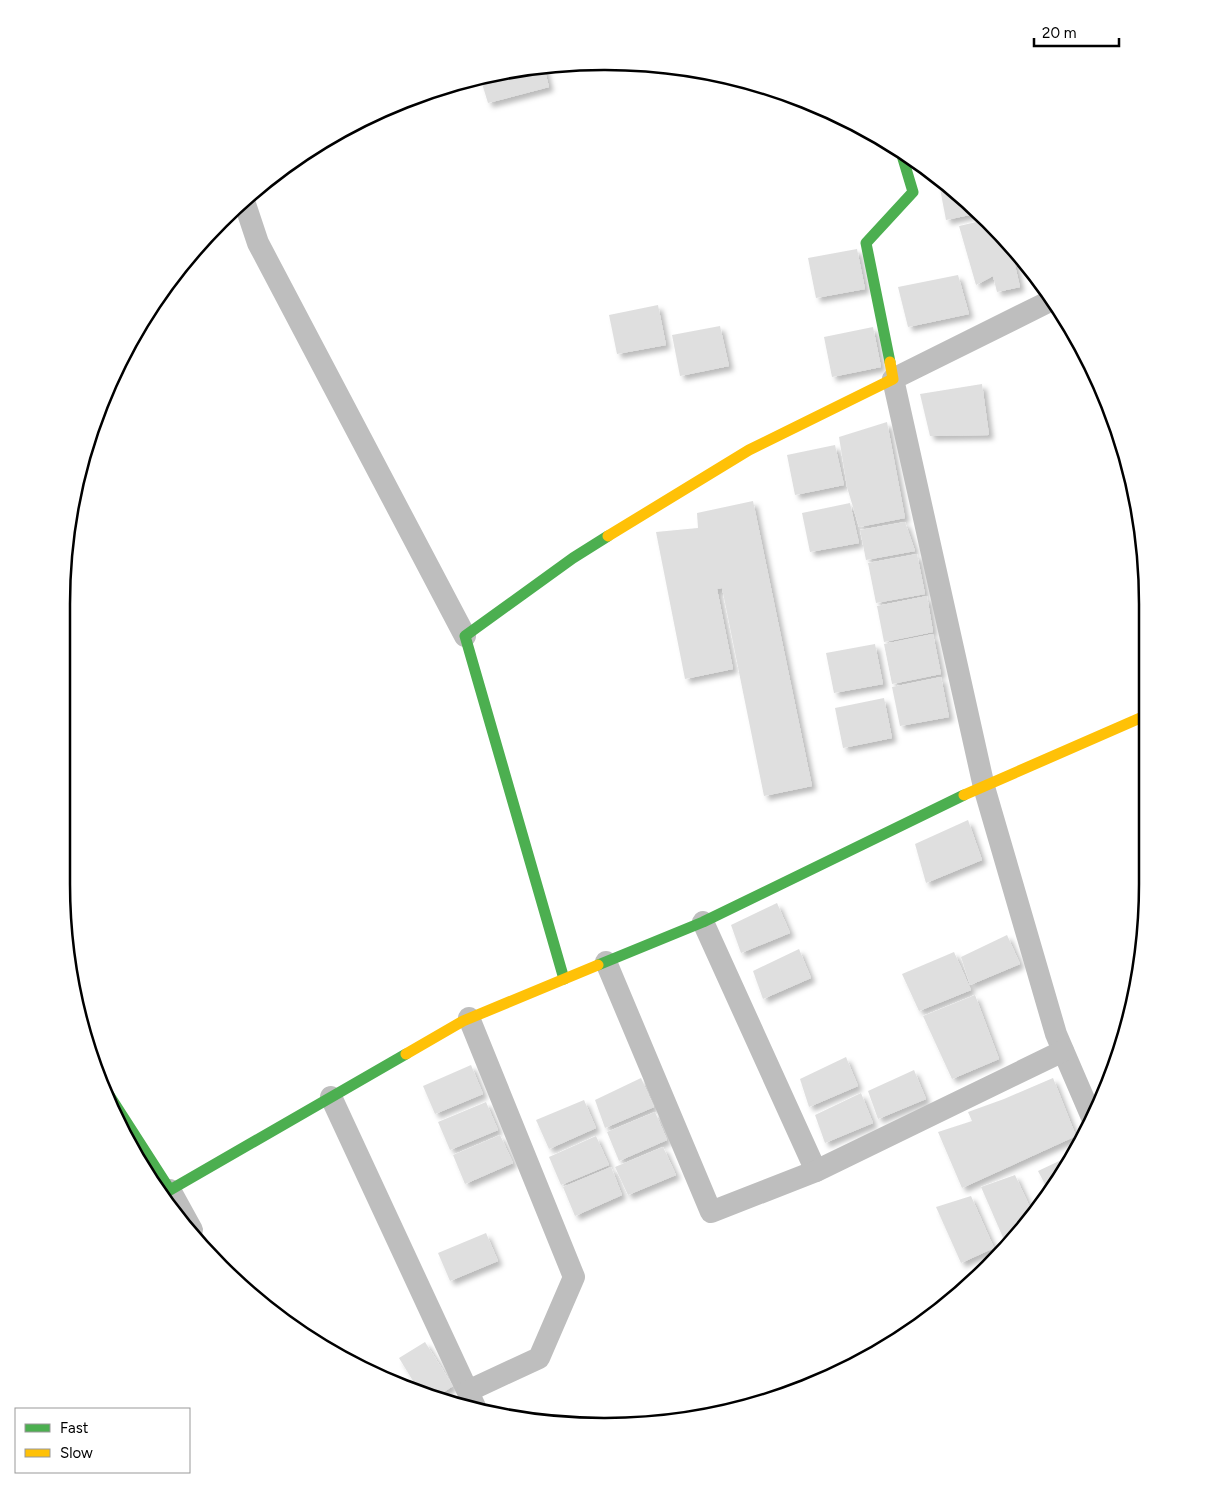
<svg xmlns="http://www.w3.org/2000/svg" width="1209" height="1488" font-family="Figtree,sans-serif">
  <style>
    .building { fill: #dfdfdf; filter: url(#shadow) }
    .lines { fill: none; stroke-linecap: round; stroke-linejoin: round }
    .street { stroke: #bebebe; stroke-width: 22 }
    .fast { stroke: #4caf50; stroke-width: 11 }
    .slow { stroke: #ffc107; stroke-width: 11 }
    .rim { fill: none; stroke: #000; stroke-width: 2.5 }
  </style>
  <defs>
    <filter id="shadow"><feDropShadow dx="4.5" dy="4.5" stdDeviation="2.5" flood-color="#0004"/></filter>
  </defs>
  <rect width="100%" height="100%" fill="#fff"/>
  <g class="building">
    <path d="M544,67L549,87L488,103L480,77Z"/>
    <path d="M938,178L962,196L979,213L946,220Z"/>
    <path d="M985,220L1011,248L1020,287L997,292L993,276L976,285L959,226Z"/>
    <path d="M857,249L865,289L816,298L808,258Z"/>
    <path d="M958,275L969,314L908,327L898,287Z"/>
    <path d="M658,305L666,345L617,354L609,315Z"/>
    <path d="M720,326L729,366L680,376L672,335Z"/>
    <path d="M873,327L881,367L832,377L824,337Z"/>
    <path d="M982,384L989,435L930,436L920,394Z"/>
    <path d="M887,422L905,518L859,527L847,487L839,437Z"/>
    <path d="M835,445L844,485L795,495L787,455Z"/>
    <path d="M753,501L812,786L764,796L722,588L717,589L733,669L685,679L656,532L698,528L697,513Z"/>
    <path d="M850,503L859,543L810,552L802,513Z"/>
    <path d="M905,522L915,551L866,560L860,530Z"/>
    <path d="M917,554L925,594L876,603L868,563Z"/>
    <path d="M927,596L933,632L884,642L877,606Z"/>
    <path d="M933,634L941,674L892,684L884,644Z"/>
    <path d="M875,644L883,684L834,693L826,653Z"/>
    <path d="M941,677L949,717L900,726L892,687Z"/>
    <path d="M884,698L892,738L843,748L835,708Z"/>
    <path d="M968,820L982,860L926,883L915,844Z"/>
    <path d="M777,903L790,933L741,953L731,925Z"/>
    <path d="M1007,935L1020,964L970,985L961,957Z"/>
    <path d="M799,949L811,978L763,999L753,971Z"/>
    <path d="M954,952L971,990L919,1011L902,974Z"/>
    <path d="M975,995L999,1059L952,1079L923,1016Z"/>
    <path d="M846,1057L858,1086L809,1107L800,1079Z"/>
    <path d="M471,1065L483,1094L435,1114L423,1086Z"/>
    <path d="M914,1070L926,1099L878,1119L868,1091Z"/>
    <path d="M641,1078L654,1107L605,1128L595,1100Z"/>
    <path d="M1053,1078L1076,1136L962,1188L938,1132L972,1121L968,1112L1004,1099Z"/>
    <path d="M861,1093L873,1123L825,1143L815,1115Z"/>
    <path d="M584,1100L596,1128L549,1149L536,1120Z"/>
    <path d="M486,1102L498,1130L450,1150L438,1122Z"/>
    <path d="M655,1112L667,1140L619,1161L607,1132Z"/>
    <path d="M500,1135L513,1163L465,1184L453,1155Z"/>
    <path d="M596,1136L609,1165L561,1185L549,1157Z"/>
    <path d="M663,1147L676,1175L628,1195L615,1167Z"/>
    <path d="M1072,1155L1070,1158L1049,1192L1038,1171Z"/>
    <path d="M611,1167L622,1195L575,1216L563,1187Z"/>
    <path d="M1015,1175L1034,1216L1012,1239L1005,1242L981,1187Z"/>
    <path d="M971,1196L994,1248L961,1263L936,1207Z"/>
    <path d="M486,1233L498,1261L450,1281L438,1253Z"/>
    <path d="M425,1342L453,1386L433,1399L421,1394L399,1358Z"/>
  </g>
  <g class="lines">
    <g class="street">
      <path d="M244,201L258,243L465,636"/>
      <path d="M1052,300L893,379L984,787L1056,1034L1093,1120"/>
      <path d="M606,962L711,1212L816,1171L703,922"/>
      <path d="M331,1097L475,1407"/>
      <path d="M816,1171L1063,1051"/>
      <path d="M164,1194L170,1190L192,1230"/>
      <path d="M468,1391L539,1358L574,1277L469,1018"/>
    </g>
    <g class="fast">
      <path d="M890,362L866,243L913,192L901,152"/>
      <path d="M598,965L703,922L964,795"/>
      <path d="M564,979L465,636L573,558L608,536"/>
      <path d="M109,1095L170,1190L406,1054"/>
    </g>
    <g class="slow">
      <path d="M608,536L749,450L893,379L890,362"/>
      <path d="M964,795L1147,715"/>
      <path d="M406,1054L463,1021L598,965"/>
    </g>
  </g>
  <path d="M0 0H1209V1488H0ZM604 70H605A534 534 0 0 1 1139 604V884A534 534 0 0 1 605 1418H604A534 534 0 0 1 70 884V604A534 534 0 0 1 604 70Z" fill="#fff" fill-rule="evenodd"/>
  <path class="rim" d="M604 70H605A534 534 0 0 1 1139 604V884A534 534 0 0 1 605 1418H604A534 534 0 0 1 70 884V604A534 534 0 0 1 604 70Z"/>
  <rect x="15" y="1408" width="175" height="65" fill="#ffffff" stroke="#999999"/>
  <rect x="25" y="1424" width="25" height="8" fill="#4caf50" stroke="#999999"/>
  <text x="60" y="1433" font-size="15" fill="#000000">Fast</text>
  <rect x="25" y="1449" width="25" height="8" fill="#ffc107" stroke="#999999"/>
  <text x="60" y="1458" font-size="15" fill="#000000">Slow</text>
  <path d="M1034 38v8h85v-8" fill="none" stroke="#000000" stroke-width="2.5"/>
  <text x="1042" y="38" font-size="15" fill="#000000" stroke="#ffffff" stroke-width="4" paint-order="stroke">20 m</text>
</svg>
